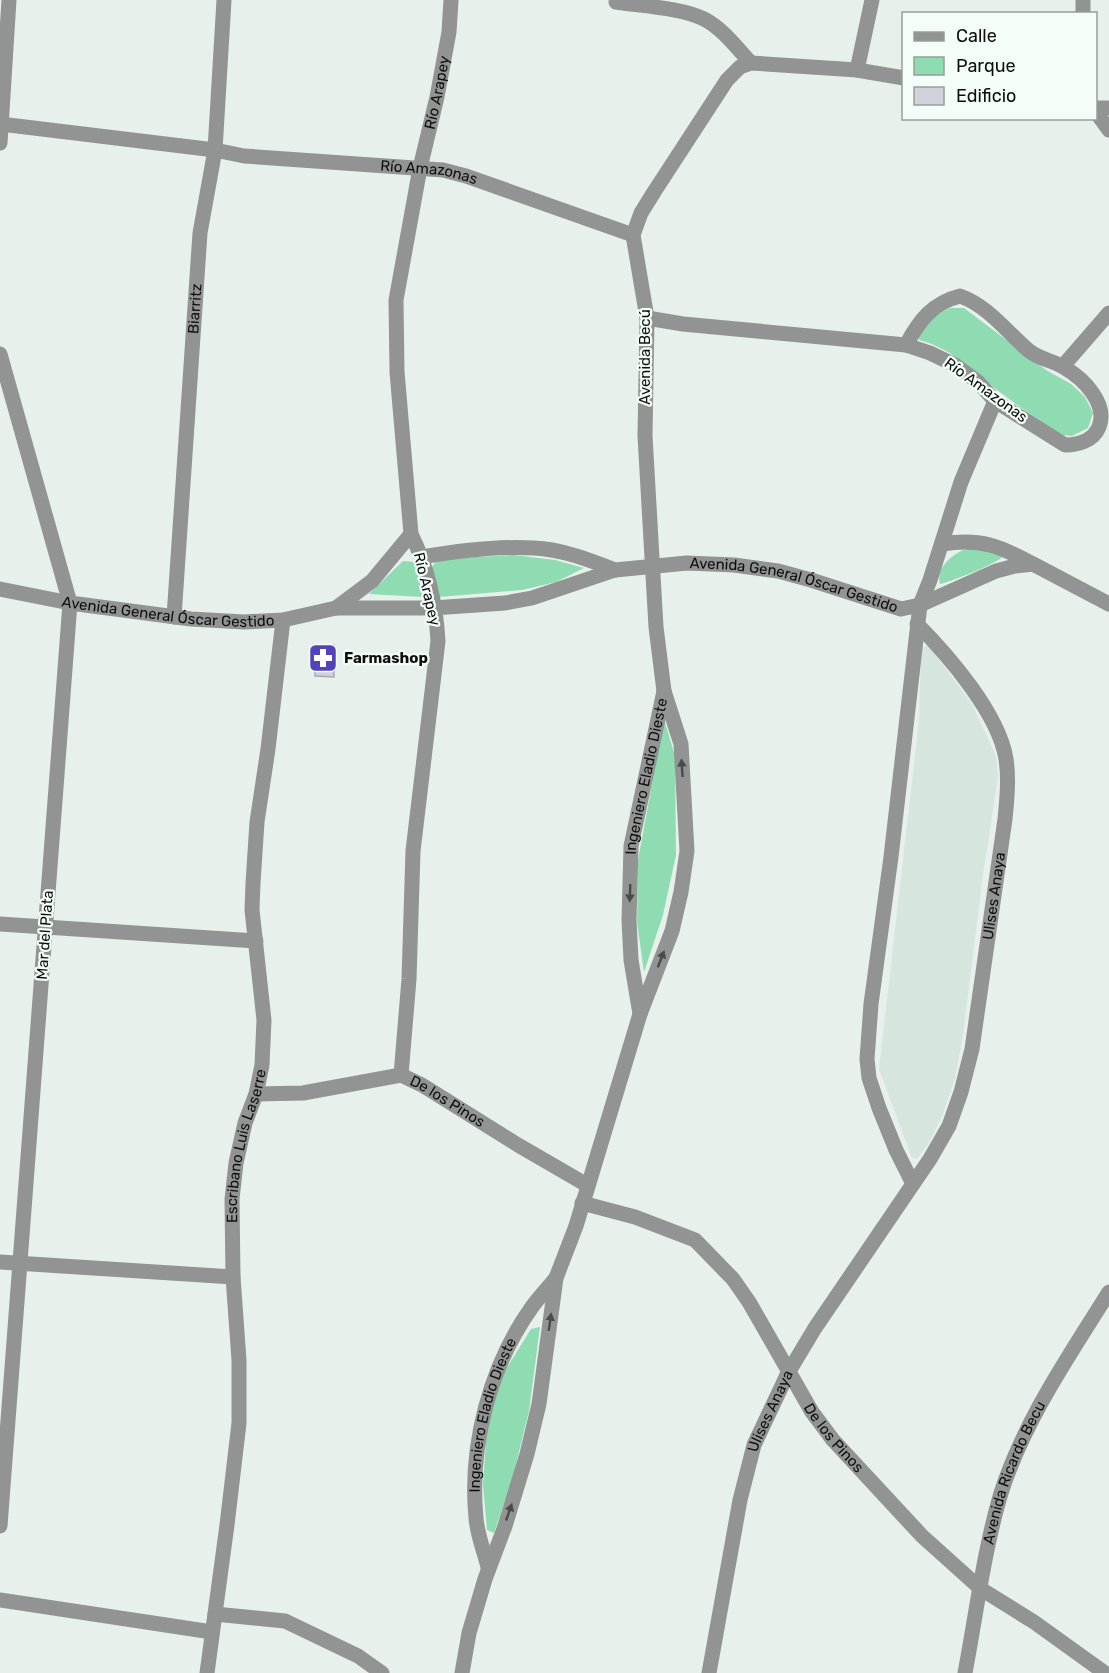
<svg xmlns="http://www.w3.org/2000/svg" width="1109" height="1673" font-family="Rubik,sans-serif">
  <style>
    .built { fill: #d6e6dd }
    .green { fill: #8fdcb3 }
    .building { fill: #d0d1da; stroke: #a9aab2; stroke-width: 1.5 }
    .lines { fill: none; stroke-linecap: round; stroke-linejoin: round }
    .minor { stroke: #919492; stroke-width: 15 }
    .tertiary { stroke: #919492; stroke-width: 15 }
    .oneway { fill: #484b49 }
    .labels { text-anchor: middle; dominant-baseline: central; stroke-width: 4.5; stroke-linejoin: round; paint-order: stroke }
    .street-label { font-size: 15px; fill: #0c0f0e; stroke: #f4fdf8 }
    .poi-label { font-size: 15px; font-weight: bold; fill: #0c0f0e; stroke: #f4fdf8; text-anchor: start }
  </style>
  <rect width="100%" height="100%" fill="#e7f0eb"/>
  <path class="built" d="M928,644L972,704L996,756L998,777L984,868L963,1036L955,1078L943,1114L930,1141L917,1159L912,1158L879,1069L919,720L921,649Z"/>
  <g class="green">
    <path d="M950,308H964L1046,370L1071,384L1085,397L1093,413L1088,428L1072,436L1062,435C1040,421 1018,406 997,390C970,369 953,349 919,340L918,336L935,316Z"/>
    <path d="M968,548L986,550L1003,556C999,563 950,582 940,584C935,567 954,553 968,548Z"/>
    <path d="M514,555L555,560L584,568L556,582L522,590L439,597L430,569L438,559Z"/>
    <path d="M403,561L415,562L423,597L369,594Z"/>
    <path d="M664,719L675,756L676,855L663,915L644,972L637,922L638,860Z"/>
    <path d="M540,1327L529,1411L512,1480L494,1533L487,1530L483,1485L487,1426L501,1377L531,1329Z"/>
  </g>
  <path class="building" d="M334,645V677L315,676V662L318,655Z"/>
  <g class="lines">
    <g class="minor">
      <path d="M616,2C641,6 682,8 704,19C722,28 737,48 751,63"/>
      <path d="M857,70L872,0"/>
      <path d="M1096,108H1109"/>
      <path id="s1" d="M0,124L215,150L244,156L443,170L466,176L633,235"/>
      <path d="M0,143L9,0"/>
      <path d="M960,296C988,306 1006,331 1028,350C1040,360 1053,360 1065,368C1084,379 1108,404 1099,427C1093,441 1078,445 1065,445L995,401L978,382L955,365L930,353L906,345C919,321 932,303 960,296Z"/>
      <path d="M647,318L683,324L906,345"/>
      <path d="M0,354L70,603L0,1526"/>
      <path d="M1063,366L1109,313"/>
      <path d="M942,544C981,538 1000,546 1033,564"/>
      <path d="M422,557C457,551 499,546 534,548C561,549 590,560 615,570"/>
      <path d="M336,608L372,581L411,534"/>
      <path id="s2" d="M174,617L200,233L215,150L224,0"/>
      <path d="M0,924L256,941"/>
      <path id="s3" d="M640,1014L631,960L629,920L631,846L664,691"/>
      <path id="s4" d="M401,1075L409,979L413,851L438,641C436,605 427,566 411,534L397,372L396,300L420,168L437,97L449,32L451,0"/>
      <path id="s5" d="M256,1094L303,1093L401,1075L422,1085L518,1145L587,1185"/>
      <path d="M912,1182L896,1150L879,1108L869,1078L867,1059L871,1004L891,857L920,605L930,580L961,482L995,401"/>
      <path id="s6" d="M582,1203L635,1217L695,1240L733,1279L749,1302L812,1412L833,1440L922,1536L981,1589L1034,1622L1105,1673"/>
      <path d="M0,1262L233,1277"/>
      <path id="s7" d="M488,1567C484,1551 477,1534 476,1518C469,1446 490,1365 532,1307C539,1297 548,1288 556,1278"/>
      <path d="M0,1600L212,1632"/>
      <path d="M215,1614L285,1621L358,1656L382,1673"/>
      <path id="s8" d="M207,1673L227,1525L239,1423V1360L233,1277L232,1199L236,1163L245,1123L256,1094L262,1065L264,1020L252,910L253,883L257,822L268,749L283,620"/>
      <path d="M462,1673L469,1633L485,1579L505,1526L527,1454L539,1404L556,1278L576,1226L640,1014L672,931L681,892L687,851L681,744L664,691L656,627L645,436L647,318L633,235L641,213L654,192L727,80L740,67L751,63L857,70L904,78"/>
      <path id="s9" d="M709,1673L740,1500L754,1445L788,1373L815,1328L930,1159L949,1126L961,1092L972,1049L1005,819C1007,799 1009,778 1006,759C999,714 948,655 917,624"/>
    </g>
    <g class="tertiary">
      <path d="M1083,0V14"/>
      <path d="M1096,112L1109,130"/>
      <path id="s10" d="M0,589L70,603L191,619L244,622L283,620L336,608H433L505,603L532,598L615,570L687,563L734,565L778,571L811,580L901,609L920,605L996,571L1015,566L1033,564L1109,604"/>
      <path id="s11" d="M965,1673C976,1615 984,1550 1001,1493C1024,1421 1069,1356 1109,1292"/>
    </g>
  </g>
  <defs><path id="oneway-solid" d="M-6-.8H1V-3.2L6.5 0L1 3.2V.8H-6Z" transform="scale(1.5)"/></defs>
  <g class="oneway">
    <use href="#oneway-solid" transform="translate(682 768) rotate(-94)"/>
    <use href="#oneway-solid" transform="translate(630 893) rotate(92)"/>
    <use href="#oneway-solid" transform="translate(661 959) rotate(-69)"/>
    <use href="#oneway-solid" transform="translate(550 1322) rotate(-82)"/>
    <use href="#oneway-solid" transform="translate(509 1512) rotate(-71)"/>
  </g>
  <defs>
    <g id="pharmacy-square" transform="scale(1.5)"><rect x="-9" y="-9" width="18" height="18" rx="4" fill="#5342b9" stroke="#f4fdf8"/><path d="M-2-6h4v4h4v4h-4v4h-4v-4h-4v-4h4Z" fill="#fff"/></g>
  </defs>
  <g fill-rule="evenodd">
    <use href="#pharmacy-square" x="323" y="658"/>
  </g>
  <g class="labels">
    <g class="street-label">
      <text stroke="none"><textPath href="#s4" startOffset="993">Río Arapey</textPath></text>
      <text stroke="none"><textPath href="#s1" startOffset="432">Río Amazonas</textPath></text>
      <text stroke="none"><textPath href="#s2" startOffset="309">Biarritz</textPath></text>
      <text transform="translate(645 357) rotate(-90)">Avenida Becú</text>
      <text transform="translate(986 390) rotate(36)">Río Amazonas</text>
      <text stroke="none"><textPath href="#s10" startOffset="806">Avenida General Óscar Gestido</textPath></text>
      <text transform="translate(427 589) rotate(77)">Río Arapey</text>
      <text stroke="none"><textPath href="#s10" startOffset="170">Avenida General Óscar Gestido</textPath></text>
      <text stroke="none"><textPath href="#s3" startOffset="240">Ingeniero Eladio Dieste</textPath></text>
      <text stroke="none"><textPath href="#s9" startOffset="842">Ulises Anaya</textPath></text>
      <text transform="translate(45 935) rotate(-86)">Mar del Plata</text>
      <text stroke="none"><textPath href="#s5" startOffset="200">De los Pinos</textPath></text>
      <text stroke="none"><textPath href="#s8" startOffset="531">Escribano Luis Laserre</textPath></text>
      <text stroke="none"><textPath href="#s9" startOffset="270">Ulises Anaya</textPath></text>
      <text stroke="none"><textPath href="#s7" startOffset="156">Ingeniero Eladio Dieste</textPath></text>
      <text stroke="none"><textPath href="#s6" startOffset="362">De los Pinos</textPath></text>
      <text stroke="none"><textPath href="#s11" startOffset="207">Avenida Ricardo Becu</textPath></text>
    </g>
    <g class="poi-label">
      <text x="344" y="658">Farmashop</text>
    </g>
  </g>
  <rect x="902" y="12" width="195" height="108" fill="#f4fdf8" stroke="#979e9a" stroke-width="1.5"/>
  <rect x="914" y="32" width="30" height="9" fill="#919492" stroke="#979e9a" stroke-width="1.5"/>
  <text x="956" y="42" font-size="18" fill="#0c0f0e">Calle</text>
  <rect x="914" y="57" width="30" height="18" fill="#8fdcb3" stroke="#979e9a" stroke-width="1.5"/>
  <text x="956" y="72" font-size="18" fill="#0c0f0e">Parque</text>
  <rect x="914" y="87" width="30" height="18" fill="#d0d1da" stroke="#979e9a" stroke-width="1.5"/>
  <text x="956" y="102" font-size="18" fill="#0c0f0e">Edificio</text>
</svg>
